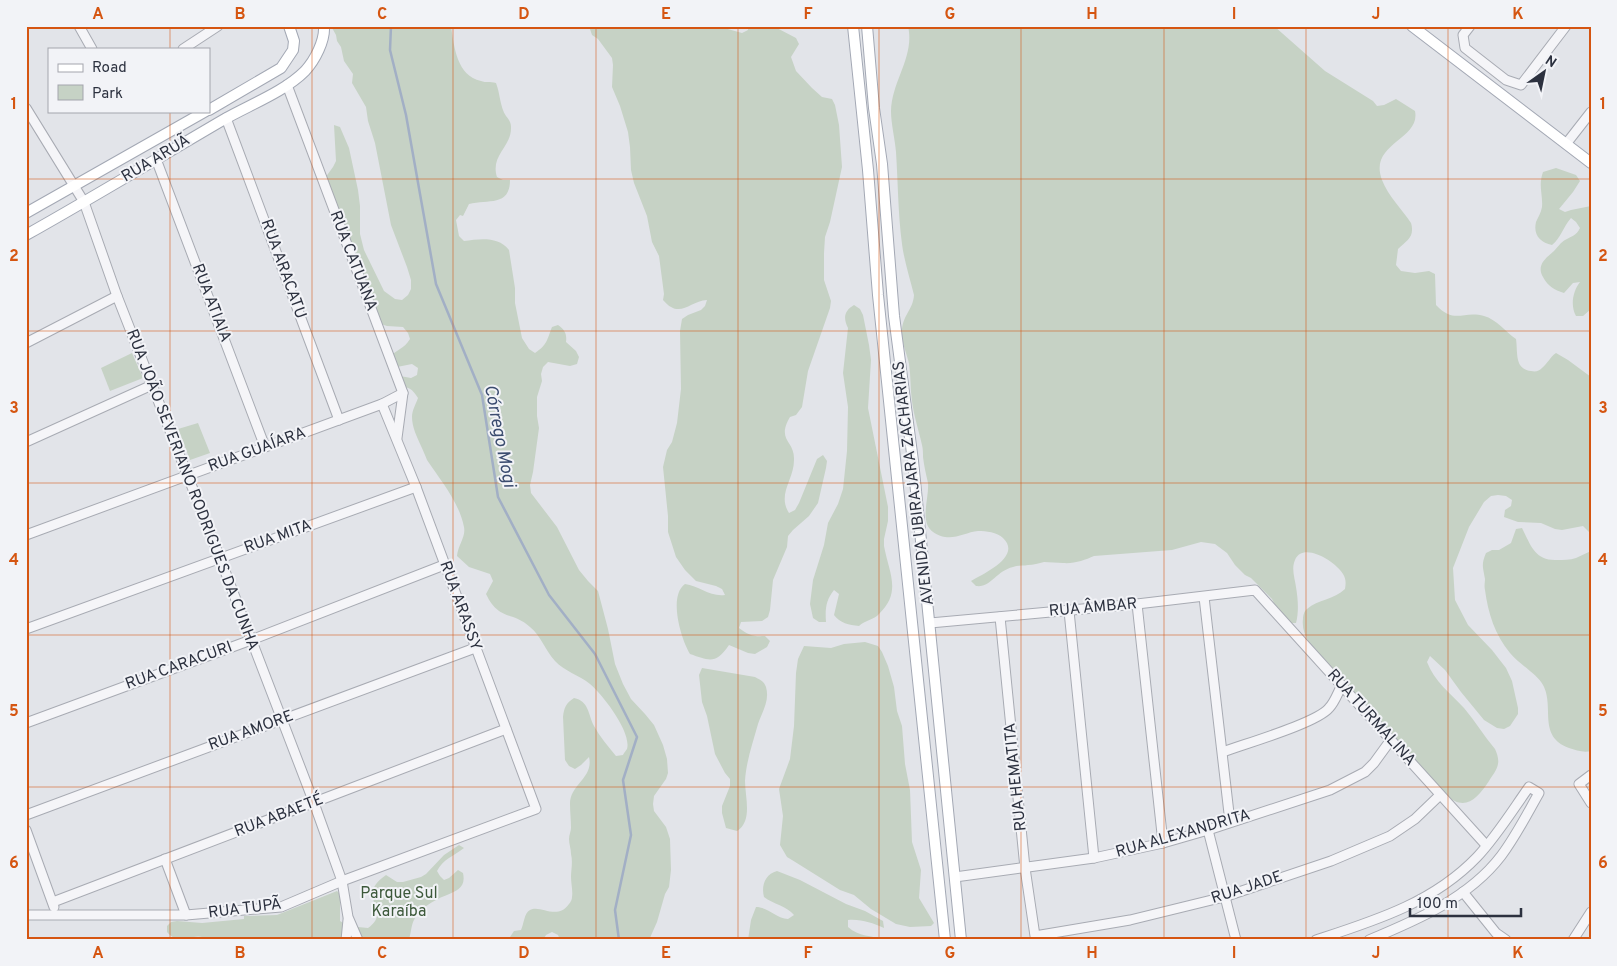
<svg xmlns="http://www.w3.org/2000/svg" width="1617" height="966" font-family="Overpass,sans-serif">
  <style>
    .green { fill: #c6d2c5 }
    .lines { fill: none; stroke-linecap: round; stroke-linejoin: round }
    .stream { stroke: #a2afc5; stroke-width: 2.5 }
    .minor-casing { stroke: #a8abb3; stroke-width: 11 }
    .major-casing { stroke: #a3a8b4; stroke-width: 12 }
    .minor { stroke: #f5f5f8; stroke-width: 9 }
    .major { stroke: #fff; stroke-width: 10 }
    .grid { fill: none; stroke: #d55511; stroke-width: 1; stroke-opacity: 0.55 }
    .labels { text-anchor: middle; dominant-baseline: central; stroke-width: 4; stroke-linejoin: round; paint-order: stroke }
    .street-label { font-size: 16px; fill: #2c313f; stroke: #f2f3f7 }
    .park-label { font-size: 16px; fill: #3d593b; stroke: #f2f3f7 }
    .water-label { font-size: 18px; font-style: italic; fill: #3b4c6f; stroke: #f2f3f7 }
    .neatline { fill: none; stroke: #d55511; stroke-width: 2 }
    .grid-label { font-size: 16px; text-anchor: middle; font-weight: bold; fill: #d55511 }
  </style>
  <rect width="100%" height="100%" fill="#e2e4e9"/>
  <g class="green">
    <path d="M331,26H451C454,47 457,76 481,81C486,83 490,81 496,83C500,93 500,107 506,116C509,120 511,122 511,127C512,147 490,155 497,177L503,180H510C510,207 488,199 469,204L463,216L460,215L456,220L459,236L464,241C480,239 498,236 509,250L515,288V303L522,338L529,349L535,353C547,345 547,340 552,327L558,325C565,330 567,334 566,342L576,351L579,357L577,364L570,366L548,362L543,367L541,374L542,381L537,397V416L539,428L533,472L530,485L531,493L557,527L579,570L588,581L598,591L608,629L615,664L623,684L631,699L645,714L654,725L663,745L667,759L668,773L666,779L654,796L653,804L654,811L666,827L670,839L671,870L669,887L665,894L657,922L649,940H560L558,935L552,932L546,935L543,940H510V937L514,931L521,930C524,924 524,913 530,910C540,904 557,921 569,904C571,902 572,899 572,897C573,891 571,883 571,877C571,870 573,862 571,854C571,849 569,844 569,839C569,835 571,831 571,828C571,820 570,812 570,804C570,784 594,778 589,757L581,765L575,769L569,766L565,760L563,717C564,708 566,703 574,698C589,701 588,714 594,726C600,737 608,746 616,756L623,755C623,754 627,749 627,749C632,732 602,694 590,684C579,675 564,671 555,661C545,650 541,636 530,627C512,611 499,621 486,594L493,581L490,574L469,567L457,556C458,545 466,537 464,527C459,502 441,481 427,460C425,455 423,450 421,446C417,437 412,427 412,417C412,410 416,404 418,398C414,392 411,387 403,387L400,376L411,378L417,375L418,368L412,364L397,367L390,357C397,349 404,349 410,339L408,333L403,327L387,326L381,324L370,291L362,280L325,178L333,167L336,161L334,125L340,127L349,148L358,190L360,206V234L364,250L384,291L395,299L402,300L408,295L411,289V280L407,267L391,225L375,143L368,121L366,107L352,83L353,74L344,61L341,47L337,41L336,35Z"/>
    <path d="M589,26H717L742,33L748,30V26H773L796,38L799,44L791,57L796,71L812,88L822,97L832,99L835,105L839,125L842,167L830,222L825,237L824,253V280L831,301L830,308L808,371L802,407L796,415L790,417C776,441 795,440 794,460C794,480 777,494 789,513L795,510L799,503L817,459L823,455L827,461L826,468L818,503L809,516L793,530L788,536L787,547L773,580L770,610L768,617L762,621L741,622L739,628C748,635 754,637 765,636L770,641L767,647L755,654L748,653L729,645C716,664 710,661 690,654C681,639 668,596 685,584C699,586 710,597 725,595L722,589L716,586L696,581L685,570L676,557L668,532V516L663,467L667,450L672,442L677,423L681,389L680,331L682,319L688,315L701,310L705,306L707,300C689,301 680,320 663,300L664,294L659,256L652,242L647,216L634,183L631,170L630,147L628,132L620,106L612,87L613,65L612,58L598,39L592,35Z"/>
    <path d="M908,26H1274L1325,71L1373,101L1377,106L1384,105L1396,99L1415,111C1421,140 1368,143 1382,180C1388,196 1402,209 1411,223C1415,237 1407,240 1398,249L1396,265L1401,271L1415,273L1429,271L1435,274L1436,305C1455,325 1463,310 1484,316C1496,319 1506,332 1516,339C1518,352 1514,369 1531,371C1536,372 1539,371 1542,368C1548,363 1550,357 1556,353L1568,360L1591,377V534L1583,526L1562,530L1555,529L1541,523L1518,522L1504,517L1505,510L1511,506L1512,500L1506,496L1498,495L1491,496L1484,502L1469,527L1453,568L1455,600L1468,625L1492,650L1506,668L1512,681L1518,708V714L1510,726L1504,729L1497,728L1484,720L1461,692L1445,670L1430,656L1427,662C1434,681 1451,694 1464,708C1475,721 1484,736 1495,749C1497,753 1499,759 1498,764C1497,770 1492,776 1489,781C1477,799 1465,812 1446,795L1357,697C1343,675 1299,648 1303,619C1303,616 1304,611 1307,609C1318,599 1334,600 1345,589C1346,583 1346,579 1343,574C1336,562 1303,541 1295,560C1291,569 1295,579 1296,587C1298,599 1299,612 1296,623H1289L1279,613L1272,599L1251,578L1245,575L1235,565L1227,553L1215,544L1201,542L1172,550L1094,556C1085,560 1074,564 1063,563C1057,563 1050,562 1044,562C1039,563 1033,565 1028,565C1023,566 1018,565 1013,567C996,571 991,588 976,586L971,581C985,573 1022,556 1003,538C997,532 986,531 978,531C967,532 956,539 945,537C938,536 929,531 927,524C923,511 929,496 928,483C926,474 924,466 923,457C923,453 923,449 922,445C919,431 914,417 912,401C910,389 911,376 909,364C907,354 902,344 902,334C901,316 913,311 914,295C910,279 904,260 902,244C898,213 898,183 896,152C895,139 891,124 891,111C892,80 915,57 908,26Z"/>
    <path d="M1556,168L1576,175L1580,181L1573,192L1559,209L1565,212L1571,210L1591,206V309L1583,316H1576C1570,305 1573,291 1580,282L1573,283L1564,293C1554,290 1548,286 1543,277C1536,265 1546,258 1554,251C1557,248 1561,242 1565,240C1572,236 1576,236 1580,228L1576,222L1571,218C1563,227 1561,238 1552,245C1540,242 1533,235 1536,222C1538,217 1541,213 1542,207C1543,194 1538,186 1543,172Z"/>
    <path d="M854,305L860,309L863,315L869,345L871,360L868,408L888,507V521L884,539V546C889,573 902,592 879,614C874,620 865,620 859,626C849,625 840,623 834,615L839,594L834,590C826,600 825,609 826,622H819L813,618L810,604L813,580L824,545L828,523L838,504L843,489L847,451L848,407L843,373L848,328C843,318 844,311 854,305Z"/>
    <path d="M132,353L143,378L110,391L101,368Z"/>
    <path d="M198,423L210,453L190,460L178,429Z"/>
    <path d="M1522,528C1531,546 1535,561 1557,560C1563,560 1570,560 1576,558C1581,556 1586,553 1591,551V751C1583,753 1576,750 1569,748C1537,736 1555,707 1543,685C1537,674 1519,664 1510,653C1495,635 1488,613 1485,590C1484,586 1485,582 1485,579C1483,567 1481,565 1486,553L1492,550H1499L1511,543L1516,529Z"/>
    <path d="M865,642L878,646L882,652L888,666L894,687L897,711L902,726L905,764L910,790L912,842L921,870L919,898L934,923L931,926L910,927L896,924L871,909L854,895L840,890L792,860L787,857L780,845L783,816L779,789L790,759L794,726L796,673L798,659L804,646L831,648L844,644Z"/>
    <path d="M702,668L755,677C760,680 764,681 766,687C770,701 762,712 758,724C753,742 746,762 745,781C745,797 753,821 737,831L726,828L722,813V806L730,786V779L725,773L715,754L707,716L702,702L699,675Z"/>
    <path d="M459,845L464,848C454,856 443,859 437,871L440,876L444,880L449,878L458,870L463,873C466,887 458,890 447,895C439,898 429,903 423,909C410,921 413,925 409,940H209C193,929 182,949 167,932V926L171,922L177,921L202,923L244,919V916L277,915L337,891L340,894V921L348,926L368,928C394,909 353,898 386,875L397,882H403L421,877L426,874L444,855Z"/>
    <path d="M777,871L800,880L846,904L865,911L883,921L884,928C872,923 862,919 848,920V927C859,937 871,935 884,940H748L751,920L756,907C768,907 776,918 788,919L794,915C787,906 773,904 764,897C761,886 765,874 777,871Z"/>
  </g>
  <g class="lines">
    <path class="stream" d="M391,26L390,50L406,115L436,284L482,395L498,497L549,595L595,654L637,737L623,780L631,835L615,910L619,940"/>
    <g class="minor-casing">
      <g id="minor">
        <path d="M79,26L92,49"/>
        <path d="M1470,26L1463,35L1465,48L1506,80L1521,85L1566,26"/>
        <path d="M183,49L218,26"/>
        <path d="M287,85L403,393L397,438"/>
        <path d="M26,108L84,202L117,296L220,558L314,803L342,881L348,917L358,940"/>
        <path d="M226,118L339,420"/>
        <path d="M1566,144L1591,112"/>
        <path d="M156,159L265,447"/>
        <path d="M26,343L117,296"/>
        <path d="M26,442L152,385"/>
        <path d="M26,535L382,404L403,393"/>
        <path d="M1204,597L1230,822"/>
        <path d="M1137,604L1163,843"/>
        <path d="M1069,611L1094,858"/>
        <path d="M1000,617L1025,868L1035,936L1130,920L1224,897L1331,861L1390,836L1415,819L1440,795"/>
        <path d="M930,623L1137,604L1255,590L1486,845"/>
        <path d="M26,629L416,487"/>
        <path d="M26,723L251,640L444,565"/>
        <path d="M1223,752C1244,744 1317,723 1329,708C1335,702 1338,692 1342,685"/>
        <path d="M1591,775L1579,784L1591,803"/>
        <path d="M26,815L475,648"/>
        <path d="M26,830L54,907"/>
        <path d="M1208,830L1236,940"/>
        <path d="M165,859L186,915"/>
        <path d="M955,877L1094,858L1163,843L1208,830L1330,790L1365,772L1374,763L1390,741"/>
        <path d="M1463,892L1496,933L1506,940"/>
        <path d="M53,902L506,729"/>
        <path d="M26,915H186L281,907L342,881L536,809L416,487L382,404"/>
        <path d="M346,940L348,920"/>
        <path d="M1316,940C1374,921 1433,903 1477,857C1496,837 1512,811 1529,787L1539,793C1527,814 1516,836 1501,856C1469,898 1417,920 1369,940"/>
        <path d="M1573,940L1591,912"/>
      </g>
    </g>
    <g class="major-casing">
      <g id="major">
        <path d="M853,26L868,170L878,295L945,940"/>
        <path d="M867,26L874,108L882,164L894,316L913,461L961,940"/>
        <path d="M1412,26L1591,163"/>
        <path d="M209,110L281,68L293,50L294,41L289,26"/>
        <path d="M26,213L206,111"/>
        <path d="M26,235C92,198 158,158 223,120C249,105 284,92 305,71C315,60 325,41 324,26"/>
      </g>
    </g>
    <use href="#minor" class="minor"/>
    <use href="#major" class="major"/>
  </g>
  <path class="grid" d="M170,26V49M312,26V940M453,26V940M596,26V940M738,26V940M879,26V940M1021,26V940M1164,26V940M1306,26V940M1448,26V940M170,111V940M26,179H1591M26,331H1591M26,483H1591M26,635H1591M26,787H1591"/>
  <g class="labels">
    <g class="street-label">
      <text transform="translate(156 159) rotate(-31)">RUA ARUÃ</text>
      <text transform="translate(353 261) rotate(69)">RUA CATUANA</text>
      <text transform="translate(283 269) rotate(70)">RUA ARACATU</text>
      <text transform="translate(211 303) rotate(69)">RUA ATIAIA</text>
      <text transform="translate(257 450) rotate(-20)">RUA GUAÍARA</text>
      <text transform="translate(914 483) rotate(-97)">AVENIDA UBIRAJARA ZACHARIAS</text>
      <text transform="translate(192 490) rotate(69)">RUA JOÃO SEVERIANO RODRIGUES DA CUNHA</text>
      <text transform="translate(278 537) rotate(-20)">RUA MITA</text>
      <text transform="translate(460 606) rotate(70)">RUA ARASSY</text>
      <text transform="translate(1093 608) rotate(-5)">RUA ÂMBAR</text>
      <text transform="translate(179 666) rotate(-20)">RUA CARACURI</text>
      <text transform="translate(1371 718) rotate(48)">RUA TURMALINA</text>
      <text transform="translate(251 731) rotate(-20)">RUA AMORE</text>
      <text transform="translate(1016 777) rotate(-96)">RUA HEMATITA</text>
      <text transform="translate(279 816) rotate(-21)">RUA ABAETÉ</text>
      <text transform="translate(1183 834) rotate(-16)">RUA ALEXANDRITA</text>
      <text transform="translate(1247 888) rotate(-18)">RUA JADE</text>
      <text transform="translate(245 909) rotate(-7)">RUA TUPÃ</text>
    </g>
    <g class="park-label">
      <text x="399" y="894">Parque Sul<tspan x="399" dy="18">Karaíba</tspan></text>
    </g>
    <g class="water-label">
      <text transform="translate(499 436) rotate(79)">Córrego Mogi</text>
    </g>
  </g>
  <rect width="1617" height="966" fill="none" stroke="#f2f3f7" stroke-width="55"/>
  <rect x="48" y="48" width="162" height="65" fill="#f2f3f7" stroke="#a3a5ad"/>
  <rect x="58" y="64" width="25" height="8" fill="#ffffff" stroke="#a3a5ad"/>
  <text x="92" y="72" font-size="15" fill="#2c313f">Road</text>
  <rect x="58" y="85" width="25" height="15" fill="#c6d2c5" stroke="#a3a5ad"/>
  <text x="92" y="98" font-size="15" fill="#2c313f">Park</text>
  <g transform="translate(1544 72) rotate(33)" stroke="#f2f3f7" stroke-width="4" paint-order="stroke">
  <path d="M0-4L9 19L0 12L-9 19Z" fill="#2c313f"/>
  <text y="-8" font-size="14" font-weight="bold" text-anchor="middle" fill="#2c313f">N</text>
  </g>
  <path d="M1410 908v8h111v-8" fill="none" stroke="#2c313f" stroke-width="2.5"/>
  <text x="1417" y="908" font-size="15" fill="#2c313f" stroke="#f2f3f7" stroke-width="4" paint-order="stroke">100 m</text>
  <rect x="28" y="28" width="1562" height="910" class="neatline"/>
  <g class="grid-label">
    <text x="98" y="19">A</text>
    <text x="240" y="19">B</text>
    <text x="382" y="19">C</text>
    <text x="524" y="19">D</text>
    <text x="666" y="19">E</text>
    <text x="808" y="19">F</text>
    <text x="950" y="19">G</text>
    <text x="1092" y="19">H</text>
    <text x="1234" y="19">I</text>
    <text x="1376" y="19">J</text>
    <text x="1518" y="19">K</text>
    <text x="14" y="109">1</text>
    <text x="1603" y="109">1</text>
    <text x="14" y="261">2</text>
    <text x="1603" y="261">2</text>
    <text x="14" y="413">3</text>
    <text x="1603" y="413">3</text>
    <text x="14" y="565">4</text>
    <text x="1603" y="565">4</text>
    <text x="14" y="716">5</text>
    <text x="1603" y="716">5</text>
    <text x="14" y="868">6</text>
    <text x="1603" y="868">6</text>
    <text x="98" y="958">A</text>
    <text x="240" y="958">B</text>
    <text x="382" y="958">C</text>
    <text x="524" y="958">D</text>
    <text x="666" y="958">E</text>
    <text x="808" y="958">F</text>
    <text x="950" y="958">G</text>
    <text x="1092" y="958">H</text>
    <text x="1234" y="958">I</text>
    <text x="1376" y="958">J</text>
    <text x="1518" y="958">K</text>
  </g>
</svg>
